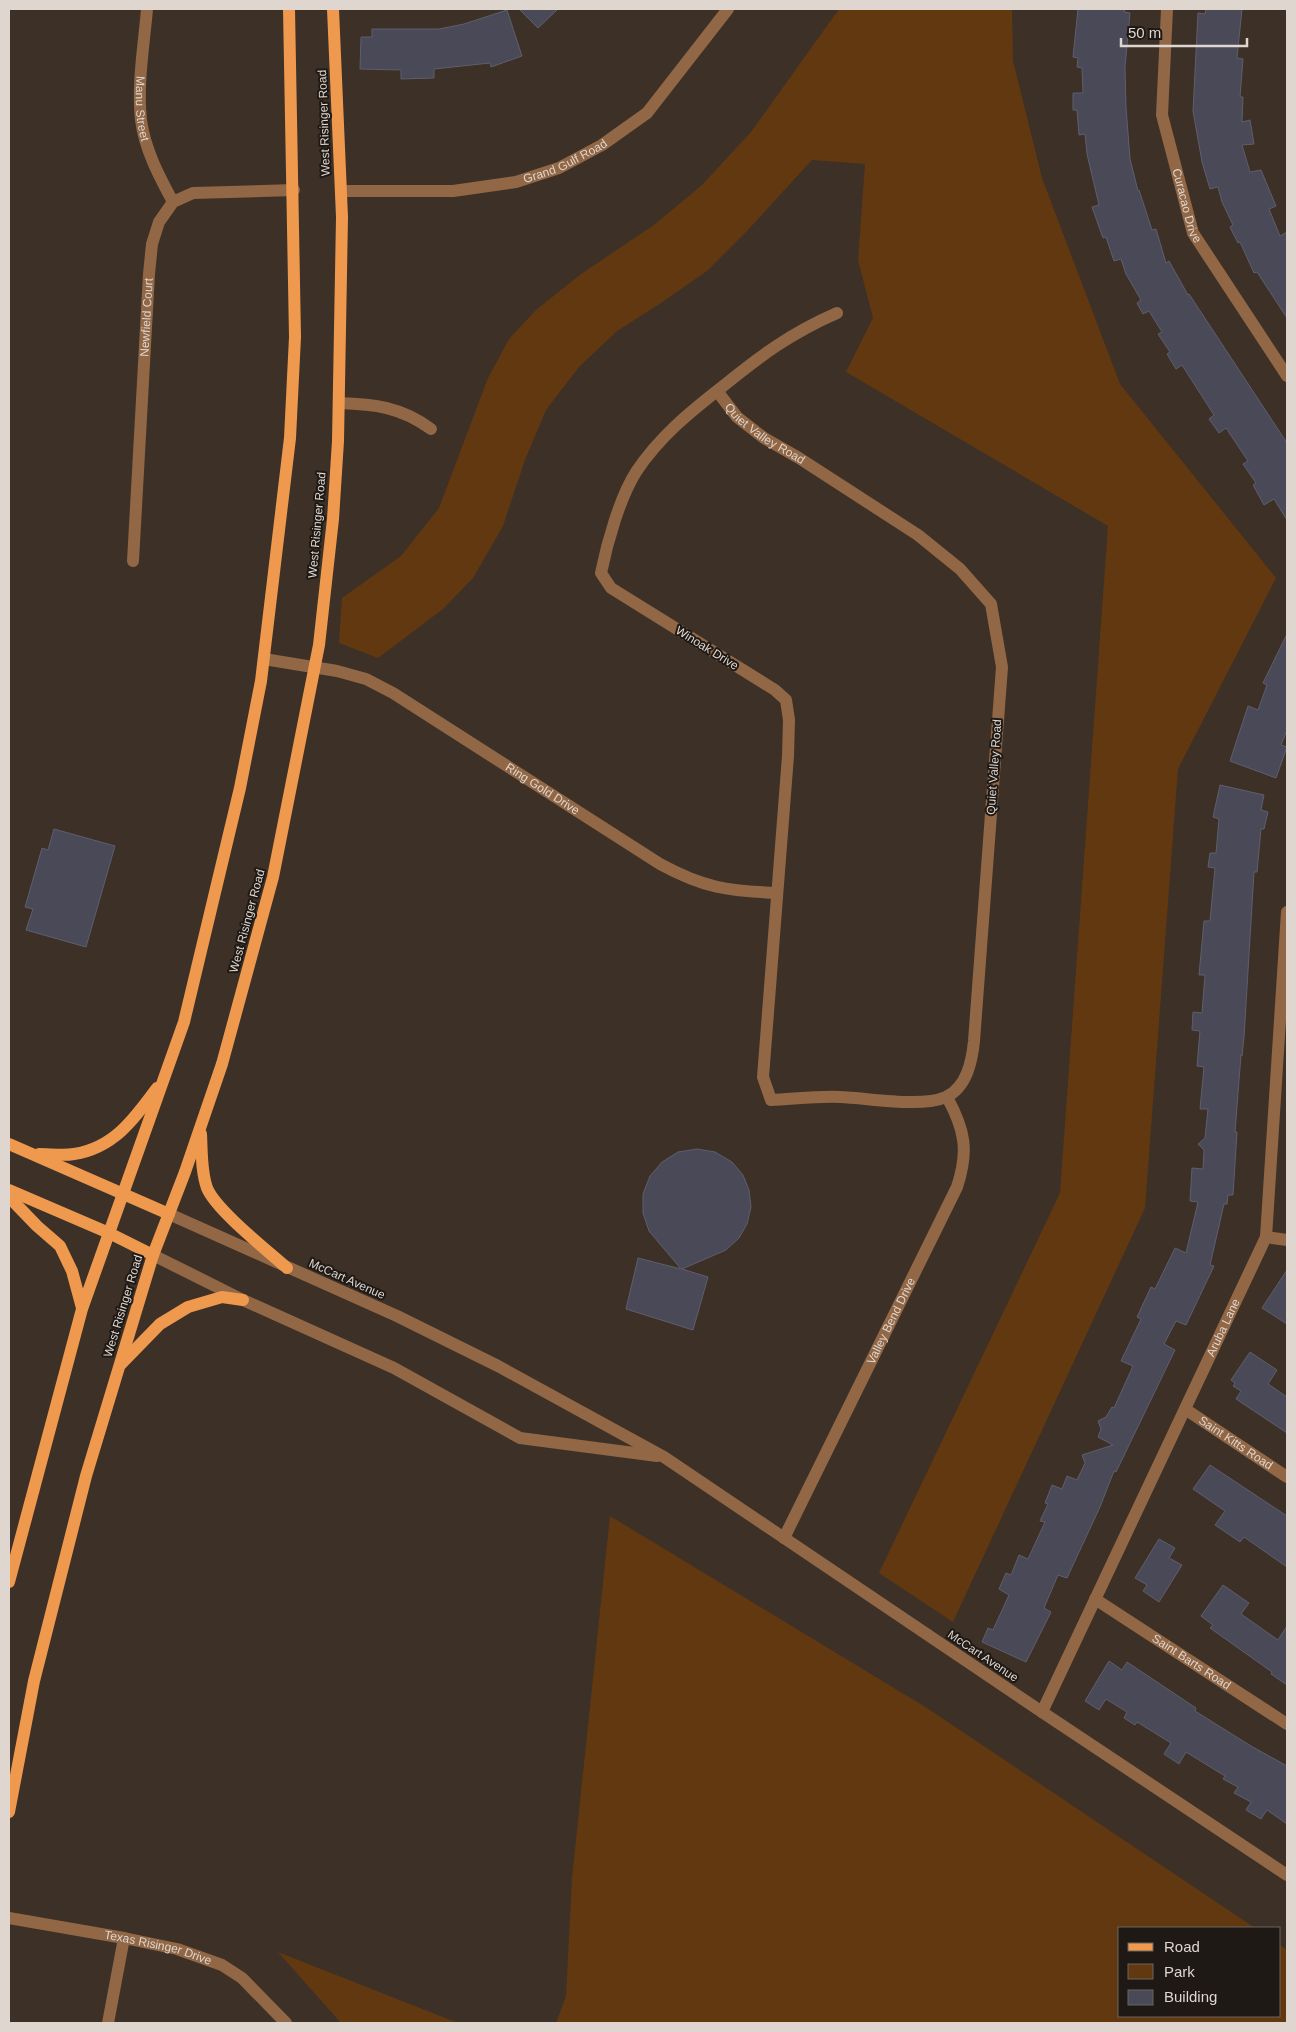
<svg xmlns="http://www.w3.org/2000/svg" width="1296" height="2032" font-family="Arial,sans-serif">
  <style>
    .green { fill: #623811 }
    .building { fill: #4a4958; stroke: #5e5e6e }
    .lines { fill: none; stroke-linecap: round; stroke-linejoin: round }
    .minor { stroke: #916746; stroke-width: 12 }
    .major { stroke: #ef994f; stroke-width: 12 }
    .labels { text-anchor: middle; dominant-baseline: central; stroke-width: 4; stroke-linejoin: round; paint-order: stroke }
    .street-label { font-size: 12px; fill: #ded6cf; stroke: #1f1915 }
  </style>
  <rect width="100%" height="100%" fill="#3d3026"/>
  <g class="green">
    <path d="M839,9H1012L1013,61L1042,178L1120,384L1276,578L1178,769L1145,1208L953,1622L879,1573L1060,1193L1108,526L846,372L873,318L858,260L865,164L812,160L747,231L707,271L658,305L617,331L579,367L546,410L525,460L503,526L473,578L443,609L378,658L339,643L342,598L401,556L439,508L488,378L509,339L536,310L581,274L654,225L702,185L751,132Z"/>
    <path d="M610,1516L927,1708L1255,1928H1120V2016H1280V1945L1287,1950V2023H556L566,1996L572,1878Z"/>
    <path d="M278,1952L458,2023H341Z"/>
  </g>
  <g class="building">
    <path d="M519,9H558L538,28Z"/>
    <path d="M1078,9H1125L1124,12L1130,13L1125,67L1126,107L1130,159L1138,191L1139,190L1152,230L1156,229L1166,263L1169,261L1188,295L1189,294L1287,443V520L1274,499L1264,505L1253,485L1256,483L1243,464L1248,461L1226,428L1219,433L1209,419L1214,415L1182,365L1176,369L1167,354L1170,352L1158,334L1162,332L1149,311L1143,314L1137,303L1141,300L1126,274L1121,259L1114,261L1106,237L1103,238L1092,207L1099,205L1087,154L1085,134L1079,135L1077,110H1073V93H1083L1082,68L1077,67L1078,58L1073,57Z"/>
    <path d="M1206,9H1242L1237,58L1243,59L1240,97H1243L1242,122L1250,120L1254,144L1242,145L1250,172L1261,170L1276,206L1269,209L1280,236L1287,232V318L1257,272L1254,273L1240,242L1238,243L1230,227L1233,225L1222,202L1218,187L1210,189L1202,162L1193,111L1198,13L1205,14Z"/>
    <path d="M507,10L522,56L491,67L490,63L434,69V78L401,79V70L360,69L361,37H372V29H439L464,24Z"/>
    <path d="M1287,634V730L1281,745L1287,747L1276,778L1230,761L1248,706L1258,710L1267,685L1263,683Z"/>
    <path d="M1220,785L1264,795L1261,810L1268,812L1264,829H1261L1257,872H1254L1244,1037L1242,1056L1241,1055L1235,1132H1237L1233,1195H1228L1227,1204H1224L1210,1265L1214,1266L1186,1325L1176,1321L1164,1344L1175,1350L1116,1472L1114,1471L1100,1507L1067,1578L1058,1575L1044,1608L1051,1612L1026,1662L982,1642L988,1628L993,1630L1009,1595L999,1589L1006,1573L1011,1575L1019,1555L1028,1559L1045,1522L1040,1521L1048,1504L1045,1503L1052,1485L1062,1489L1067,1476L1077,1480L1085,1463L1082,1455L1113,1445L1098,1437L1101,1429L1098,1421L1106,1417L1112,1407L1114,1408L1133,1366L1121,1361L1141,1319L1137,1317L1151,1287L1155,1289L1175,1248L1186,1253L1198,1202L1190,1201L1192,1168L1203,1169L1204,1150L1198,1144L1205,1138L1208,1109H1200L1204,1067L1197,1066L1200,1031L1192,1030L1193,1012L1202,1013L1205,975H1199L1204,921H1210L1215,868L1208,867L1210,853H1216L1219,819L1213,817Z"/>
    <path d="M54,829L115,846L86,947L26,930L33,909L25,907L42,848L48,850Z"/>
    <path d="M697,1149L715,1152L732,1162L743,1175L749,1190L751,1207L747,1224L739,1238L726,1250L682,1269L708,1277L693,1330L626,1309L638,1258L681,1269L649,1231L643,1213V1194L650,1176L662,1162L678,1152Z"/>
    <path d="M1287,1270V1324L1262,1308Z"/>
    <path d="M1250,1352L1277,1370L1268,1384L1287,1397V1433L1236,1399L1241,1391L1233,1386L1235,1383L1231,1380Z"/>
    <path d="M1210,1465L1287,1516V1567L1244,1537L1240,1542L1215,1525L1225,1511L1193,1489Z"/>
    <path d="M1159,1539L1175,1548L1169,1558L1182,1565L1159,1602L1143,1591L1147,1585L1135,1578Z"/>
    <path d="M1223,1585L1249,1603L1241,1614L1278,1640L1287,1626V1685L1271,1674L1272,1672L1210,1628L1213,1625L1201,1616Z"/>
    <path d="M1109,1661L1122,1670L1127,1662L1196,1708L1195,1711L1251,1746L1287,1766V1824L1267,1810L1261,1819L1246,1810L1251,1802L1234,1793L1238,1787L1223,1779L1225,1776L1186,1752L1179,1764L1164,1754L1171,1743L1137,1722L1135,1725L1124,1718L1127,1712L1106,1699L1099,1710L1085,1701Z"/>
  </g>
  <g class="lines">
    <g class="minor">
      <path id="s1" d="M147,9C144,45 137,84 141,120C145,150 159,176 173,202"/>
      <path id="s2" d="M1167,9L1162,115L1193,233L1287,376"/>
      <path id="s3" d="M341,191H453L516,182L559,168L602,145L647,113L728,9"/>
      <path id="s4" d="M717,391L737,417L764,438L799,458L918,535L960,569L991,604L1002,667L974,1041C972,1061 967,1087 946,1097C921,1108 869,1098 840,1097C817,1096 794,1099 771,1100L763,1077L788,756L789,720L786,700L775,690L611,588L601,573C607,543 620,497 636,472C659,437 690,412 722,387C760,356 791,333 837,313"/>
      <path d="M339,403C374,404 401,407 431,429"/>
      <path id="s5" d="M133,561L149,274L152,244L159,222L173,202L193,193L294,190"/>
      <path id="s6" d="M264,659L337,671L366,679L393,693L660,864C704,888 728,891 777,893"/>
      <path d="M169,1214L397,1316L498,1366L664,1457L1042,1712L1287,1875"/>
      <path d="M1266,1237L1287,1240"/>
      <path d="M153,1255L243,1300L394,1368L520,1438L657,1456"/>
      <path id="s7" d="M1185,1409L1287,1477"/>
      <path id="s8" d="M784,1538L957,1187C969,1151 965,1130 947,1097"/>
      <path id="s9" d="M1095,1599L1287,1724"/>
      <path id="s10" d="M1042,1712L1266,1237L1287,912"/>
      <path id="s11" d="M9,1918L124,1938L177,1949L222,1965L242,1978L286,2023"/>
      <path d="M108,2023L124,1938"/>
    </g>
    <g class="major">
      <path d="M201,1134C202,1152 201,1171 207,1188C216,1210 267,1250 287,1268"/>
      <path d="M9,1144L169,1214"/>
      <path d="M39,1154C50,1154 63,1156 74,1154C114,1148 135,1118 157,1088"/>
      <path d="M9,1190L109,1233L153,1255"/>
      <path d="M9,1197L37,1226L60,1246L72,1271L82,1308"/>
      <path d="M121,1364L160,1324L188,1307L222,1297L243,1300"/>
      <path d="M9,1582L82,1309L184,1022L240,788L261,681L290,438L295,337L289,9"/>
      <path d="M9,1812L34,1681L86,1476L153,1255L185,1172L222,1064L273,877L319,645L333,519L338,441L342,217L333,9"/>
    </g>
  </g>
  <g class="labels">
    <g class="street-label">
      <text stroke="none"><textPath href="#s1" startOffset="100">Manu Street</textPath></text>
      <text transform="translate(324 123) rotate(-92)">West Risinger Road</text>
      <text stroke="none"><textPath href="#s3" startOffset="229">Grand Gulf Road</textPath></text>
      <text stroke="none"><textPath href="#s2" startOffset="200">Curacao Drive</textPath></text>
      <text stroke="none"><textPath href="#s5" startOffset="244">Newfield Court</textPath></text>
      <text stroke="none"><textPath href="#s4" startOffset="65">Quiet Valley Road</textPath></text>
      <text transform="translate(317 525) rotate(-85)">West Risinger Road</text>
      <text transform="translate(707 648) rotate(32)">Winoak Drive</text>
      <text transform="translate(994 767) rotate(-86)">Quiet Valley Road</text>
      <text stroke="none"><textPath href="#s6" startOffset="312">Ring Gold Drive</textPath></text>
      <text transform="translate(247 921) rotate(-75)">West Risinger Road</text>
      <text transform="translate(347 1279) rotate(24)">McCart Avenue</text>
      <text transform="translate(123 1306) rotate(-73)">West Risinger Road</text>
      <text stroke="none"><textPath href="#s8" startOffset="242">Valley Bend Drive</textPath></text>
      <text stroke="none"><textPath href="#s10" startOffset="425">Aruba Lane</textPath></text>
      <text stroke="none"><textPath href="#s7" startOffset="61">Saint Kitts Road</textPath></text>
      <text transform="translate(983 1656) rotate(34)">McCart Avenue</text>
      <text stroke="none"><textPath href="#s9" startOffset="115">Saint Barts Road</textPath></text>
      <text stroke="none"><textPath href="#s11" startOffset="152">Texas Risinger Drive</textPath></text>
    </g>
  </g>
  <rect width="1296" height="2032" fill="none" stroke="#ded6cf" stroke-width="20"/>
  <rect x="1118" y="1927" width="162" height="90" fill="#1f1915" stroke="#6b655f"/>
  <rect x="1128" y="1943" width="25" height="8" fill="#ef994f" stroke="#6b655f"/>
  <text x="1164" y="1952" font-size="15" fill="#ded6cf">Road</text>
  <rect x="1128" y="1964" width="25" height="15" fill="#623811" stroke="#6b655f"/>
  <text x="1164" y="1977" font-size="15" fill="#ded6cf">Park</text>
  <rect x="1128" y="1990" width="25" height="15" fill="#4a4958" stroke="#6b655f"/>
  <text x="1164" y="2002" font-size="15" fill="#ded6cf">Building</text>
  <path d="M1121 38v8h126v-8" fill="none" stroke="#ded6cf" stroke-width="2.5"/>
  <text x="1128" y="38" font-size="15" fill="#ded6cf" stroke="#1f1915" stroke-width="4" paint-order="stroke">50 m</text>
</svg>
